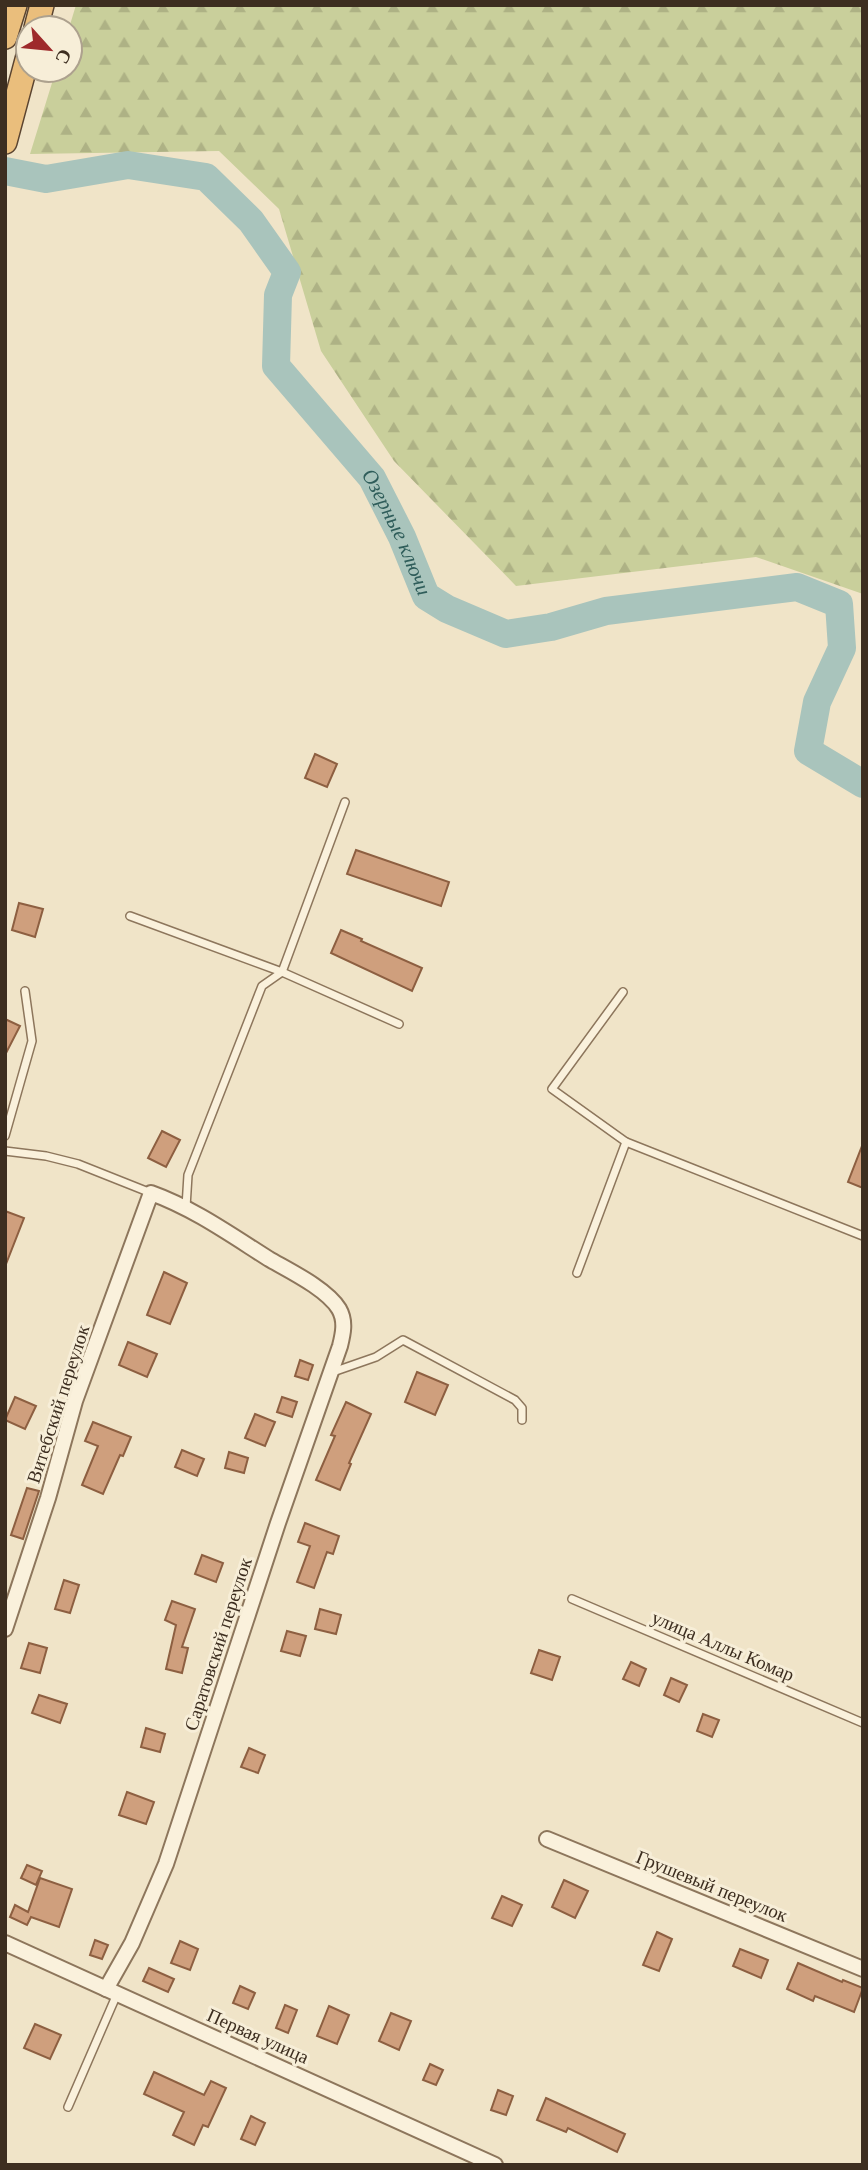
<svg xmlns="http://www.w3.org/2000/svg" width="868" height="2170" font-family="'Times New Roman',serif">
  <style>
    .forest { fill: url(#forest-firs) }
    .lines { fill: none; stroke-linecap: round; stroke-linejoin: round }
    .river { stroke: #a9c4bc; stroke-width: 28 }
    .building { fill: #cf9f7d; stroke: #8d5f41; stroke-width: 2 }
    .service-casing { stroke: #8d765c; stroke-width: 10 }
    .minor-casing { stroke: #8d765c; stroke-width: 18 }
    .trunk-casing { stroke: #5b4430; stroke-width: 26 }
    .service { stroke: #faf1dc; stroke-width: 7 }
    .minor { stroke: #faf1dc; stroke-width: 14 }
    .trunk { stroke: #eabe7c; stroke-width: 23 }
    .labels { text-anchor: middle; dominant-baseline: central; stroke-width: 6; stroke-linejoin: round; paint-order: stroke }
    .street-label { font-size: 19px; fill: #3d2e20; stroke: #f7eed8 }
    .water-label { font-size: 21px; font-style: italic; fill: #2f5d5a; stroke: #f7eed8 }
  </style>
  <defs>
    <pattern id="forest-firs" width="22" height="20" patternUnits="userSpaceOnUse" patternTransform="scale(1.75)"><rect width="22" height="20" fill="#c9cf9b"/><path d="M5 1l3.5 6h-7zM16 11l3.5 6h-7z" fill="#aeb285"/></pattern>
  </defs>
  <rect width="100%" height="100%" fill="#f0e4c8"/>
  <path class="forest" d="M76,5H863V594L756,557L516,586L394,461L321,351L279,209L219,151L30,154L56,70H70L69,28Z"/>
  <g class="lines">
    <path class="river" id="s1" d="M5,171L46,179L128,165L206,177L251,221L287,272L278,295L276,366L372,478L402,537L426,596L447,609L506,634L551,627L606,611L797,587L839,604L842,648L817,702L808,751L863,784"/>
  </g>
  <g class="building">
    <path d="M315,754L337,764L327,787L305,778Z"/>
    <path d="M356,850L449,882L441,906L347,874Z"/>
    <path d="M19,903L43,909L35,937L12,930Z"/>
    <path d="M341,930L362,939L361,941L422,968L412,991L331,953Z"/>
    <path d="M5,1019L20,1026L5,1055Z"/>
    <path d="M162,1131L180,1140L166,1167L148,1158Z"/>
    <path d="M862,1146H863V1188L848,1182Z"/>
    <path d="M5,1211L24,1218L6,1264H5Z"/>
    <path d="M164,1272L187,1283L170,1324L147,1315Z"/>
    <path d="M128,1342L157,1354L147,1377L119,1365Z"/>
    <path d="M300,1360L313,1365L308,1380L295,1376Z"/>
    <path d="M417,1372L448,1385L435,1415L405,1402Z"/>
    <path d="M15,1397L36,1406L25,1429L5,1420Z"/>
    <path d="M282,1397L297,1402L292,1417L277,1412Z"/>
    <path d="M346,1402L371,1414L349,1463L351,1464L340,1490L316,1480L335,1436L331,1435Z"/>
    <path d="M255,1414L275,1422L265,1446L245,1438Z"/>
    <path d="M93,1422L131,1437L123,1456L120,1455L103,1494L82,1485L98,1446L85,1441Z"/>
    <path d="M182,1450L204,1459L197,1476L175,1467Z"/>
    <path d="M229,1452L248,1458L244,1473L225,1468Z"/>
    <path d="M27,1488L39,1491L23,1539L11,1535Z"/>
    <path d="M305,1523L339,1536L333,1554L327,1552L314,1588L297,1582L310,1546L298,1542Z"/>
    <path d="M202,1555L223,1563L216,1582L195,1574Z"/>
    <path d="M64,1580L79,1585L70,1613L55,1609Z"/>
    <path d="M172,1601L195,1609L182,1647L188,1648L182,1673L166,1669L176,1625L165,1620Z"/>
    <path d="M320,1609L341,1615L336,1634L315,1629Z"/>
    <path d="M287,1631L306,1636L300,1656L281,1651Z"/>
    <path d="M29,1643L47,1648L40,1673L21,1668Z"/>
    <path d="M539,1650L560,1657L552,1680L531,1673Z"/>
    <path d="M631,1662L646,1669L639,1686L623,1679Z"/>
    <path d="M671,1678L687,1685L679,1702L664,1695Z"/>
    <path d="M39,1695L67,1704L60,1723L32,1713Z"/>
    <path d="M703,1714L719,1720L712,1737L697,1731Z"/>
    <path d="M146,1728L165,1734L160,1752L141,1747Z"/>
    <path d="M249,1748L265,1755L258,1773L241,1767Z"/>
    <path d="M127,1792L154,1802L146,1824L119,1815Z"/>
    <path d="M27,1865L42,1871L36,1885L21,1878Z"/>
    <path d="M40,1878L72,1889L59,1927L31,1917L27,1925L10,1917L15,1905L28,1912Z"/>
    <path d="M564,1880L588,1891L575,1918L552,1907Z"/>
    <path d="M502,1896L522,1905L512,1926L492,1918Z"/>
    <path d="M657,1932L672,1939L659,1971L643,1965Z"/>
    <path d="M95,1940L108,1945L102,1959L90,1955Z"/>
    <path d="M180,1941L198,1949L190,1970L171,1963Z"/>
    <path d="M740,1949L768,1960L761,1978L733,1966Z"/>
    <path d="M798,1963L842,1982L843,1980L863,1988L854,2012L815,1996L813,2001L787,1989Z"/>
    <path d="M149,1968L174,1979L168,1992L143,1981Z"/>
    <path d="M240,1986L255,1993L248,2009L233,2003Z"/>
    <path d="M285,2005L297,2010L288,2033L276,2028Z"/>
    <path d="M329,2006L349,2015L337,2044L317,2036Z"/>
    <path d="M391,2013L411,2021L399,2050L379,2041Z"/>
    <path d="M35,2024L61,2035L50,2059L24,2048Z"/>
    <path d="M430,2064L443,2070L436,2085L423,2080Z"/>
    <path d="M154,2072L204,2095L211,2081L226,2088L208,2127L203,2125L194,2145L173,2135L184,2112L144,2094Z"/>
    <path d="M498,2090L513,2096L506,2115L491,2110Z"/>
    <path d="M546,2098L625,2134L617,2152L568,2128L566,2132L537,2120Z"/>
    <path d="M251,2116L265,2123L255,2145L241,2139Z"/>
  </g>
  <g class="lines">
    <g class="service-casing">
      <g id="service">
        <path d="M130,916L282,972L399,1024"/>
        <path d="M5,1136L32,1041L25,991"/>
        <path d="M626,1142L863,1236"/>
        <path d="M5,1151L46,1156L78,1164L151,1193"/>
        <path d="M186,1207L188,1175L262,986L282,972L345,802"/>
        <path d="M577,1273L626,1142L552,1089L623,992"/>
        <path d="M330,1373L376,1357L403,1340L515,1400L522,1408V1420"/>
        <path d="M572,1599L863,1723"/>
        <path d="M68,2107L117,1994"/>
      </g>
    </g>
    <g class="minor-casing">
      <g id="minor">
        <path d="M5,1629L48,1498L75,1401L151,1193C193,1208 231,1235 269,1259C290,1271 327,1289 339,1309C346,1321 343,1334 340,1346L278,1523L166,1864L132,1943L106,1989"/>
        <path d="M547,1839L863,1969"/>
        <path d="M5,1943L495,2165"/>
      </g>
    </g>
    <g class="trunk-casing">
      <g id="trunk">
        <path d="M36,28L42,5"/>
        <path d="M5,37L15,5"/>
        <path d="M5,142L28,56"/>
      </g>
    </g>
    <use href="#service" class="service"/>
    <use href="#minor" class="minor"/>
    <use href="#trunk" class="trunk"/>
  </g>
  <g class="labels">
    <g class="street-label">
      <text transform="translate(58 1404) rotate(-72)">Витебский переулок</text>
      <text transform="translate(218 1644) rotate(-72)">Саратовский переулок</text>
      <text transform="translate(723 1646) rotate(23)">улица Аллы Комар</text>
      <text transform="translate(712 1886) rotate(22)">Грушевый переулок</text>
      <text transform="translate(258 2036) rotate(24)">Первая улица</text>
    </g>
    <g class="water-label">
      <text stroke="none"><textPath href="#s1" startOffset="632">Озерные ключи</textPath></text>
    </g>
  </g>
  <rect width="868" height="2170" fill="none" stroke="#3d2e20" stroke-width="14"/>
  <g transform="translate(49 49) rotate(117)"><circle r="33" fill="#f7eed8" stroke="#ada18e" stroke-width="2"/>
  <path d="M0-5L12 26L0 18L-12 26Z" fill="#9e2a2b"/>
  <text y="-10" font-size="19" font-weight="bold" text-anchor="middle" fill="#3d2e20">С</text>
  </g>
</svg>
